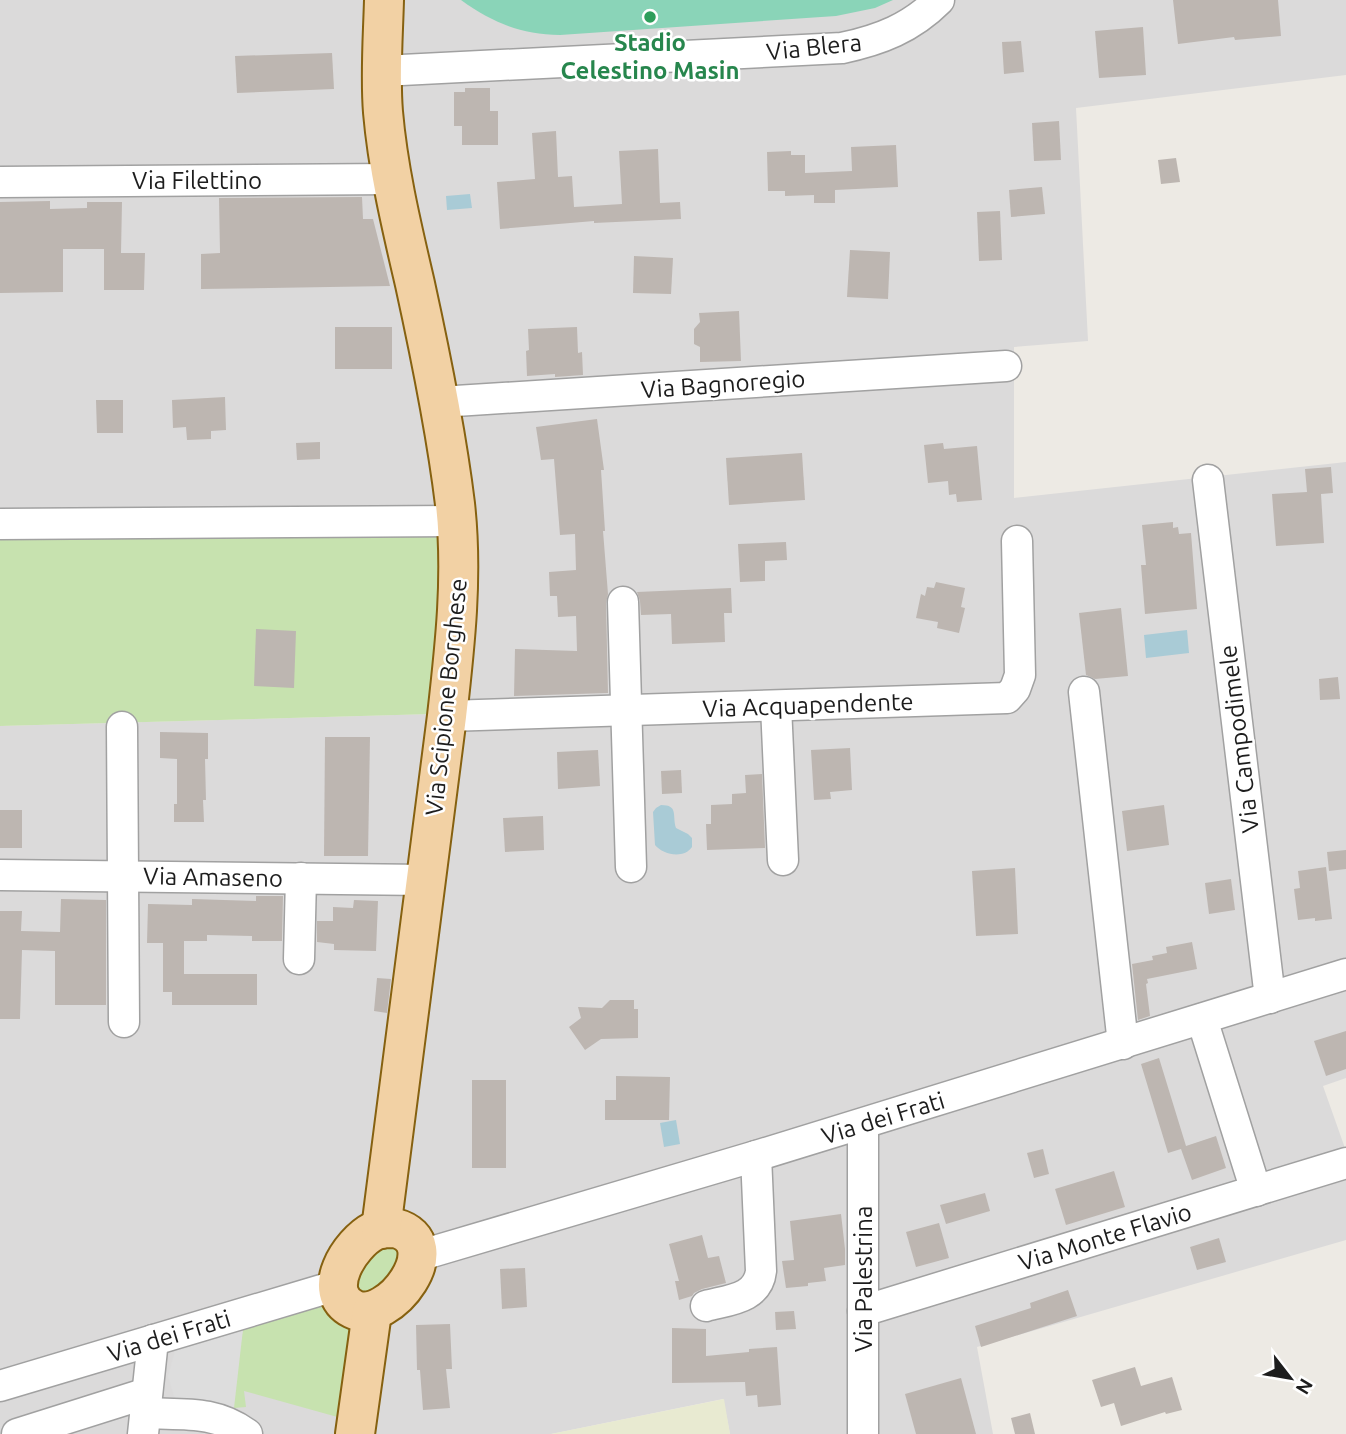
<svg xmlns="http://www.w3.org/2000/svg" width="1346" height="1434" font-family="Ubuntu,sans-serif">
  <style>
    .residential { fill: #dbdada }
    .farmland { fill: #e8ead1 }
    .grass { fill: #c7e2af }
    .pitch { fill: #8ad4b8 }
    .parking { fill: #ddd }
    .water { fill: #a9cbd6 }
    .building { fill: #bdb6b1 }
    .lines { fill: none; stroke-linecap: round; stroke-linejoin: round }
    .minor-casing { stroke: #a1a1a1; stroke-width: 33 }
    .major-casing { stroke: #866110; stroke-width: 42 }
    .minor { stroke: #fff; stroke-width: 30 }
    .major { stroke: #f2d1a4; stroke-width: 38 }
    .leisure-dot { fill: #2e9e5b; stroke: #fff; stroke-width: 2.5 }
    .labels { text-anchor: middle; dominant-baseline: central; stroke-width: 5; stroke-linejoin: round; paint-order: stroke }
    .leisure-label { font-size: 24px; font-weight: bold; fill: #27864d; stroke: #fff }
    .street-label { font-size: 24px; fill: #1d1d1d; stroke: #fff }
  </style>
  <rect width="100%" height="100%" fill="#edeae4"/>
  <path class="residential" d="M0,0H1346V75L1076,108L1088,341L1014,347V498L1346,462V1078L1323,1086L1346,1151V1240L977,1347L993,1434H730L723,1399L551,1434H0V726L432,714L0,532Z"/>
  <path class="farmland" d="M724,1399L730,1434H551Z"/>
  <g class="grass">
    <path d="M447,527L432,714L0,726V532Z"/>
    <path d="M379,1243L401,1251L393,1275L367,1296L357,1288L358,1275Z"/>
    <path d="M321,1306L336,1308L352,1327L341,1418L244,1391L246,1407L234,1408L233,1390L243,1329Z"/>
  </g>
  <path class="pitch" d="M461,0H893L875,8L836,16L560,35C520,34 493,23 461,0Z"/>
  <path class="parking" d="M243,1329L234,1408L176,1403L168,1376L176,1347Z"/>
  <g class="water">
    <path d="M470,194L472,208L447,210L446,196Z"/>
    <path d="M1187,630L1189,653L1146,658L1144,635Z"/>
    <path d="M661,805C679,805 672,816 676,828L688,834L692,838V847C684,859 663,855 655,845L653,812L656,808Z"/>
    <path d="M676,1120L680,1144L664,1147L660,1123Z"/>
  </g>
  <g class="building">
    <path d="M1173,0H1278L1281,36L1235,40L1234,37L1178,44Z"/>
    <path d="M1143,27L1146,75L1099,78L1095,31Z"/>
    <path d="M1021,41L1024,72L1004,74L1002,42Z"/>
    <path d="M332,53L334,89L237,93L235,56Z"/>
    <path d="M465,88H490V111H498V145H462V126H454V92H465Z"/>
    <path d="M1059,121L1061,160L1034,161L1032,123Z"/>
    <path d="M556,131L558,177L572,176L574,207L622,204L619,151L658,149L660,203L680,202L681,219L594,223V221L500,229L497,182L535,179L532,133Z"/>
    <path d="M896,145L898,187L835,190V203H814V195L785,196V191H768L767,152L791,151V155H805V173L852,171L851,147Z"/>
    <path d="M1176,158L1180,182L1161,184L1158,160Z"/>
    <path d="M1042,187L1045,214L1011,217L1009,190Z"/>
    <path d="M362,197L363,219H373L390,286L201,289V254L220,253L219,198Z"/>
    <path d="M50,201V209L87,208V202H122L121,253H145L144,290H104V249H63V292L0,293V202Z"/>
    <path d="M1000,211L1002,260L979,261L977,212Z"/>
    <path d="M850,250L890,252L888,299L847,297Z"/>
    <path d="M634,256L673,258L671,294L633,293Z"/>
    <path d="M739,311L741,361L700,362V347L694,344V329L700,322L699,313Z"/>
    <rect x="335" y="327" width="57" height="42"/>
    <path d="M577,327L578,353L582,352L583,375L555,377V374L527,376L526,351L529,350L528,329Z"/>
    <path d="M225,397L226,430L211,431V439L187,440L186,427L173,428L172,400Z"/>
    <path d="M96,400H123V433H97Z"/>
    <path d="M597,419L604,470H601L605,531H603L608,594L606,603L608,693L514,696L515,649L577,651L576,616L558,617L557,596H550L549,572L576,570L575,534L560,535L554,459L541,460L536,427Z"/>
    <path d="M320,442V459L297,460L296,443Z"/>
    <path d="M943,443L944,449L977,446L982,500L957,502L956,494L949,495L948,481L928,483L924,445Z"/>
    <path d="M802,453L805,500L729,505L726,458Z"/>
    <path d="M1331,467L1333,493L1321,494L1324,543L1276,546L1272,494L1307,492L1305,469Z"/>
    <path d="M1173,522V528L1178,527L1179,534L1191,533L1197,609L1145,614L1141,565H1146L1142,525Z"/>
    <path d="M786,542L787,560L765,561V581L740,582L738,544Z"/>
    <path d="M936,582L965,588L961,607L965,608L959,633L937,628L938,622L916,618L921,594L925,596L927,587L934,588Z"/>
    <path d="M731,588L732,613H724L725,642L672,644L671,614L641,615L640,601L637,592Z"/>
    <path d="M1121,608L1128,676L1095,679L1086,675L1079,613Z"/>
    <path d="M256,629L296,631L294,688L254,686Z"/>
    <path d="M1338,677L1340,699L1320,700L1319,679Z"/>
    <path d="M160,732L208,733V759H205L206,800H203L204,822H174V804H177V759L160,758Z"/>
    <path d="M325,737H370L368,856H324Z"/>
    <path d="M850,748L852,790L830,792L831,799L814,800L811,750Z"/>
    <path d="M598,750L600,786L558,789L557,752Z"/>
    <path d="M681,770L682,793L662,794L661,771Z"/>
    <path d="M762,774L765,848L707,850L706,824H711V805L732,804V794L746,793L745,775Z"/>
    <path d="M1164,805L1169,845L1127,851L1122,811Z"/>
    <rect x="0" y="810" width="22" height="38"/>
    <path d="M543,816L544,850L505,852L503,818Z"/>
    <path d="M1346,850V869L1329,871L1327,852Z"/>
    <path d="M1326,867L1332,919L1315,921V918L1298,920L1294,889L1300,888L1298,871Z"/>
    <path d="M1015,868L1018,934L976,936L972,871Z"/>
    <path d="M1231,879L1235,910L1209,914L1205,883Z"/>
    <path d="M256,896H283L282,941H252V936L207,935V941H184V974H257V1005H172V992H163V943H147L148,904L192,905V899L256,901Z"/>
    <path d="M61,899L106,900V1005H55V951L22,950L20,1019H0V911H22L21,931L60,932Z"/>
    <path d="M354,900L378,901L376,951L334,950V944L317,942V921H333V907L353,908Z"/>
    <path d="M1192,942L1197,969L1147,979L1148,983L1146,984L1150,1016L1138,1020L1132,964L1153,960L1152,956L1167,953L1166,947Z"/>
    <path d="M377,978L391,979L387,1013L374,1011Z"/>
    <path d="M610,1000H634V1009H638V1038L601,1039L585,1050L569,1027L581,1018L578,1007L602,1008Z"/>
    <path d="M1346,1031V1069L1326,1076L1314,1041Z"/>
    <path d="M1159,1058L1186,1146L1216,1136L1226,1168L1192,1180L1181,1149L1168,1153L1141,1064Z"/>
    <path d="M616,1076L670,1077L669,1120H605V1100H616Z"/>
    <rect x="472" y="1080" width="34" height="88"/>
    <path d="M1043,1149L1049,1174L1034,1178L1027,1153Z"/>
    <path d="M1114,1171L1125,1207L1066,1225L1055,1189Z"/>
    <path d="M985,1193L990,1211L946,1224L940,1205Z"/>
    <path d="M841,1214L845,1249V1265L824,1268L826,1281L808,1283V1286L786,1288L782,1261L794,1260L790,1221Z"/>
    <path d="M939,1223L949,1258L916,1267L906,1232Z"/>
    <path d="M702,1235L708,1258L719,1256L726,1283L702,1289L694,1293L692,1296L679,1300L675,1281H679L669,1244Z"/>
    <path d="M1219,1238L1226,1262L1197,1270L1190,1247Z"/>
    <path d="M525,1268L527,1307L502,1309L500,1269Z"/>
    <path d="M1068,1290L1077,1316L981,1347L975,1326L1031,1308L1030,1303Z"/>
    <path d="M794,1311L796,1329L776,1330L775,1312Z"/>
    <path d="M450,1324L452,1369H446L450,1408L423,1410L420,1370H417L416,1325Z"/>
    <path d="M672,1328L706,1329V1356L749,1352V1349L777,1347L781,1405L758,1407L757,1395L746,1396L745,1382L672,1383Z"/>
    <path d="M1135,1367L1141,1386L1172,1377L1182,1410L1166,1414L1165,1412L1121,1426L1114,1403L1101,1407L1092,1380Z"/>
    <path d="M961,1378L976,1434H916L905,1394Z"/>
    <path d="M1030,1413L1035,1434H1015L1011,1418Z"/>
  </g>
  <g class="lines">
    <g class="minor-casing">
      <g id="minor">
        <path d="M382,71L842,48C880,40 911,28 939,0"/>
        <path d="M0,182L393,179"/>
        <path d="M440,402L1006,366"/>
        <path d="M1208,480L1270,998"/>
        <path d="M0,524L456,521"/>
        <path d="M623,602L631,867"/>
        <path d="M1084,692L1123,1044"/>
        <path d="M776,706L783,860"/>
        <path d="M447,716L1007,698L1015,689L1020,675L1017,541"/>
        <path d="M122,727L124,1022"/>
        <path d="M0,875L426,880"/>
        <path d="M299,959L301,878"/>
        <path d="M1202,1019L1256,1191"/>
        <path d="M863,1124V1434"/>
        <path d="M418,1256L756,1156L1346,974"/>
        <path d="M706,1306C728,1300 758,1299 761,1271L756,1156"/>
        <path d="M863,1311L1346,1163"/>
        <path d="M0,1386L338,1285"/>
        <path d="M145,1413C184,1415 214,1410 247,1434"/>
        <path d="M17,1434L147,1393"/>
        <path d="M143,1434L153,1340"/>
      </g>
    </g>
    <g class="major-casing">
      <g id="major">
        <path d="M395,1228C451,1242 389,1327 353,1309C319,1292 350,1243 374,1231C381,1228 388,1228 395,1228Z"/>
        <path d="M381,1229L447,716C455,646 463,575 455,504C446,430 431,357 415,284C402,228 388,170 383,112C380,75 383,37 384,0"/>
        <path d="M355,1434L372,1312"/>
      </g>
    </g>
    <use href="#minor" class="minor"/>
    <use href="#major" class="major"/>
  </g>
  <circle class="leisure-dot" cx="650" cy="17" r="7"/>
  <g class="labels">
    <g class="leisure-label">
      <text x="650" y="42">Stadio<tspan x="650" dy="28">Celestino Masin</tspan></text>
    </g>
    <g class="street-label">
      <text transform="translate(814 47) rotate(-6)">Via Blera</text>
      <text x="197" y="180">Via Filettino</text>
      <text transform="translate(723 384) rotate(-4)">Via Bagnoregio</text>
      <text transform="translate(446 697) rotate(-84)">Via Scipione Borghese</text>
      <text transform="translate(808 705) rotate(-2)">Via Acquapendente</text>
      <text transform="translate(1239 739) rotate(-97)">Via Campodimele</text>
      <text transform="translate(213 877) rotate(1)">Via Amaseno</text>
      <text transform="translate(883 1118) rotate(-17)">Via dei Frati</text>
      <text transform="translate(1105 1237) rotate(-17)">Via Monte Flavio</text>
      <text transform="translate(863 1279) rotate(-90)">Via Palestrina</text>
      <text transform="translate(169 1336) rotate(-17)">Via dei Frati</text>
    </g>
  </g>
  <g transform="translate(1290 1378) rotate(121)" stroke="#ffffff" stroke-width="5" paint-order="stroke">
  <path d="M0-5L12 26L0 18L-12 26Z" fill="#1d1d1d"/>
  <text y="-10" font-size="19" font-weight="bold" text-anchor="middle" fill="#1d1d1d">N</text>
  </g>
</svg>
